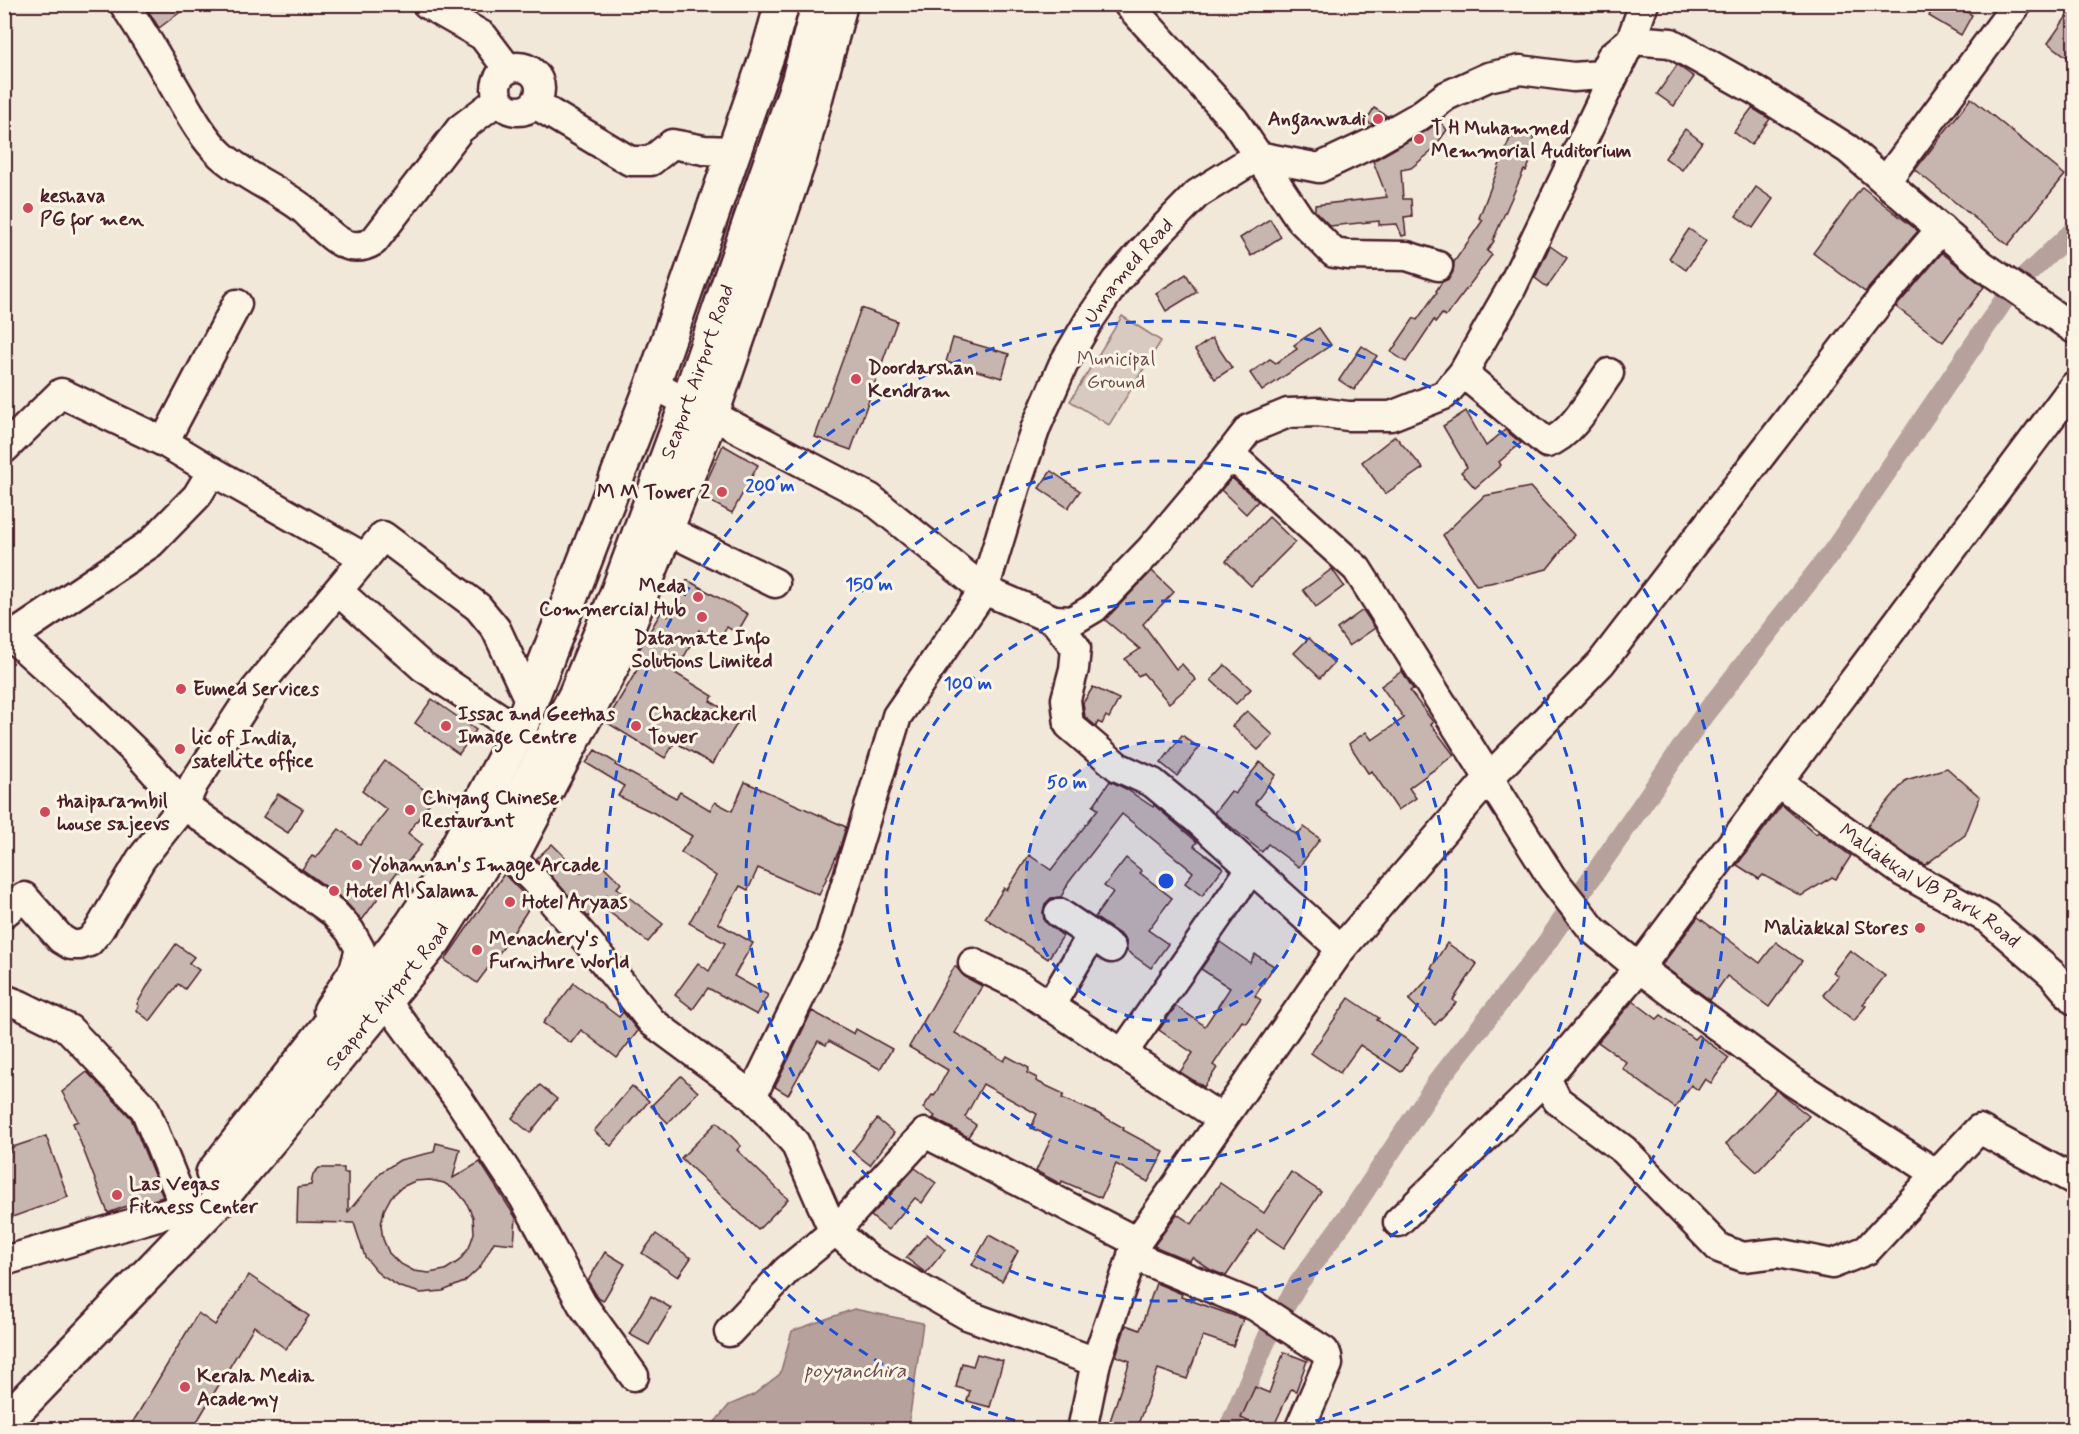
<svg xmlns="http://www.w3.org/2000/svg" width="2079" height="1434" font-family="Mynerve,sans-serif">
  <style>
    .green { fill: #d8cac0; stroke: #917476; stroke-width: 1.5 }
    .water { fill: #b6a19c; stroke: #8b6d6f; stroke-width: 1.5 }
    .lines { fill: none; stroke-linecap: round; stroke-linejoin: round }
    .canal { stroke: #b6a19c; stroke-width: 20 }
    .building { fill: #c7b6af; stroke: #4a1f2b; stroke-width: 1.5; fill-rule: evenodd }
    .minor-casing { stroke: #4a1f2b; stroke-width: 33 }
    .major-casing { stroke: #4a1f2b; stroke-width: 38 }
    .minor { stroke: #fcf5e5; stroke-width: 28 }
    .major { stroke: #fcf5e5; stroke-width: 33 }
    .ring { fill: none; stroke: #1d4ed8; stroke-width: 3; stroke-dasharray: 10 8 }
    .poi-dot { fill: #d1495b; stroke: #fcf5e5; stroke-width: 2 }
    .labels { text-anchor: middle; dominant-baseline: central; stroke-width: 6; stroke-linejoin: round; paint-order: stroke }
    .poi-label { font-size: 20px; font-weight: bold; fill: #4a1f2b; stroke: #fcf5e5; text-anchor: start }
    .street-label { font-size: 20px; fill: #4a1f2b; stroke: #fcf5e5 }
    .park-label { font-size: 20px; fill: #6e4a50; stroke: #fcf5e5 }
    .water-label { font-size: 21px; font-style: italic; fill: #704c53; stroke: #fcf5e5 }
    .centre { fill: #1d4ed8; stroke: #fcf5e5; stroke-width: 3 }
    .ring-label { font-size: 18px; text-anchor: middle; font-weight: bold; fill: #1d4ed8; stroke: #fcf5e5; stroke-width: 6; stroke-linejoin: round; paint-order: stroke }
  </style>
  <rect width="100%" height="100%" fill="#f1e8da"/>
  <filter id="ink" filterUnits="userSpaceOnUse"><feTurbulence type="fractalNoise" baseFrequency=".0167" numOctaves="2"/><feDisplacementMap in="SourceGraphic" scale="12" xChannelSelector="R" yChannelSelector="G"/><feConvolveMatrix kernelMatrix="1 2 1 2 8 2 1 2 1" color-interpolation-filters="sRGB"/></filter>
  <g filter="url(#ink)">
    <path class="green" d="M1122,316L1161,341L1109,425L1070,401Z"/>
    <path class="water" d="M854,1309L923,1323L908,1429H709L729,1405L753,1395L780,1374L792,1331Z"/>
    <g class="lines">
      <path class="canal" d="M1228,1430L1268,1336L1298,1284L1353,1209L1437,1082L1545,945L1704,715L1835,548L2011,290L2074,230"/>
    </g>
    <g class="building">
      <path d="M144,4H191L159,28Z"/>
      <path d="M1935,4H1954L1972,15L1961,35L1929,16Z"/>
      <path d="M2074,6V62L2048,43Z"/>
      <path d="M1677,65L1694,77L1674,106L1657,94Z"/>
      <path d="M1971,98L2065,175L2008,245L1915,170Z"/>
      <path d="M1374,108L1387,116L1371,124L1366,121Z"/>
      <path d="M1752,108L1770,119L1751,145L1734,132Z"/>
      <path d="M1440,121L1447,130L1431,152L1411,168L1401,170L1403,199H1411L1412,216L1404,217L1406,235L1402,236L1397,224L1379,225V221L1330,226L1315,211V205L1387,197L1373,161L1426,131Z"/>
      <path d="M1685,129L1702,142L1682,170L1665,158Z"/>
      <path d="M1518,131L1534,138L1529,149L1535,152L1526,171L1524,170L1493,240L1494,241L1487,251L1492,255L1446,316L1442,314L1436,322L1434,320L1406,362L1391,352L1414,318L1417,320L1437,292L1436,291L1442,282L1449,279L1453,272L1454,262L1483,220L1479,218L1504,153L1511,136L1515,138Z"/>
      <path d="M1756,187L1773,199L1753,228L1736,216Z"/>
      <path d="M1862,187L1918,231L1865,292L1813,253Z"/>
      <path d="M1270,219L1281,237L1251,256L1240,238Z"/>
      <path d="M1689,229L1706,241L1686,270L1669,258Z"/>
      <path d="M1550,246L1567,258L1547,287L1535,278Z"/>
      <path d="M1942,253L1984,287L1943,342L1896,307Z"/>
      <path d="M1186,274L1197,292L1166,311L1156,293Z"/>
      <path d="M861,308L897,321L851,450L815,437Z"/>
      <path d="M1319,328L1331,345L1262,391L1250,373L1270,359L1276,363L1297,349L1294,345Z"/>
      <path d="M953,338L1009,354L1002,378L946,362Z"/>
      <path d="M1212,338L1232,368L1215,379L1195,350Z"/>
      <path d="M1362,346L1377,356L1354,390L1339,380Z"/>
      <path d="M1466,411L1486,446L1505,430L1521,443L1499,462L1501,465L1475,488L1461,472L1467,467L1443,426Z"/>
      <path d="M1395,436L1423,468L1385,494L1362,462Z"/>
      <path d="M723,445L758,465L732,513L700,496Z"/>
      <path d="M1051,471L1080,491L1068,508L1039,488Z"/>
      <path d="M1231,479H1233L1258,501L1246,514L1221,490Z"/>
      <path d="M1530,487L1574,535L1547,569L1490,583L1476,585L1443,535L1484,496Z"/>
      <path d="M1269,517L1295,542L1251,586L1226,561Z"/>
      <path d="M1332,569L1344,586L1316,607L1303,590Z"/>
      <path d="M1152,571L1174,592L1143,624L1176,669L1182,664L1196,680L1169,703L1143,673L1138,676L1125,659L1140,649L1105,620Z"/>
      <path d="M687,580L748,614L737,633L727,627L719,641L699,630L675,673L713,696L710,701L740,719L712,764L675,742L665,758L606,722L640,665L636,663L643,652L639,650L661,612L668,616Z"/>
      <path d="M1363,610L1375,628L1349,646L1337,629Z"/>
      <path d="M1309,638L1334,663L1320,678L1294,653Z"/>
      <path d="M1225,665L1251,689L1236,704L1211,680Z"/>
      <path d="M1402,671L1413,689L1410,691L1433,722L1431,724L1454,755L1409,788L1416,798L1398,810L1372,771L1368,773L1349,744L1366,732L1372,740L1404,718L1381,686Z"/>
      <path d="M1093,687L1119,699L1109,718L1106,716L1102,724L1098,722L1096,726L1085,717L1083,703Z"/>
      <path d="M432,699L476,730L459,754L415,723Z"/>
      <path d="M1247,711L1273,735L1258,750L1232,726Z"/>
      <path d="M1182,735L1199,748L1177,776L1161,763Z"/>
      <path d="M595,750L616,763L615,765L676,798L680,792L710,810L715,802L732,811L745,782L846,827L839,850L819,895L758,868L748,890L740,886L718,923L753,943L734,976L768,995L757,1015L708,988L693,1009L675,995L698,963L709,971L725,943L689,923L716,876L681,852L692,836L654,813L618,796L624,786L586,763Z"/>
      <path d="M385,761L434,797L408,833L422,844L399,873L397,872L362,920L343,899L302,869L312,856L316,858L339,829L360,845L387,810L362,791Z"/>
      <path d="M1260,762L1276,775L1255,803L1297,835L1304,827L1320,839L1299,867L1268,844L1262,852L1214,813L1231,791L1235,794Z"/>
      <path d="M1947,768L1980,797L1965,835L1925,865L1910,857L1867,826L1906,780Z"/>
      <path d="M1110,781L1126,789L1153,807L1154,805L1197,842L1194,846L1223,868L1202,896L1185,883L1193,872L1122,814L1069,882L1061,897L1051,898L1045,904L1043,912L1044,921L1063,936L1048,959L985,918L1004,888L1007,890L1029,855L1051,870L1098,809L1093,806Z"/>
      <path d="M278,794L303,809L288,833L263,817Z"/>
      <path d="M1782,805L1816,834L1818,832L1851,856L1836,879L1832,877L1801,896L1763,875L1759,879L1737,865Z"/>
      <path d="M552,844L581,873L595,858L621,883L617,888L663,924L648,942L600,905L588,917L536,859Z"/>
      <path d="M1126,858L1142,871L1140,873L1172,898L1148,930L1168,944L1151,968L1127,951L1126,940L1121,935L1095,917L1113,892L1104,886Z"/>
      <path d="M504,874L532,903L508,941L477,983L445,960Z"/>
      <path d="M1698,917L1760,963L1776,942L1802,961L1769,1007L1727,976L1710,1000L1662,965Z"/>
      <path d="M1220,942L1250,963L1255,954L1274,966L1255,996L1261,1000L1246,1023L1242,1021L1213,1065L1217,1068L1204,1087L1180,1072L1193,1053L1159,1030L1176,1006L1205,1026L1230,988L1201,969Z"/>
      <path d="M1447,943L1477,964L1453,1000L1456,1003L1435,1025L1409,1000L1435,971L1431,968Z"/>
      <path d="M176,944L194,957L189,963L199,970L185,989L178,984L150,1021L136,1010L139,1006L137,1004L152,978Z"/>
      <path d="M1850,950L1885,976L1863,1004L1866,1006L1854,1021L1823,995L1838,976L1833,972Z"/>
      <path d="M955,966L965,977L982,986L955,1033L1004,1061L1007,1056L1029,1068L1027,1073L1037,1078L1036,1081L1064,1094L1062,1098L1097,1113L1124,1128L1123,1130L1164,1152L1148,1182L1116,1164L1101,1198L1062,1181L1061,1184L1036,1171L1052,1137L1031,1128L1037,1114L983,1084L965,1117L976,1125L968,1137L933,1118L935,1116L923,1108L932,1095L934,1096L948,1070L909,1047Z"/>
      <path d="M574,983L619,1017L623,1012L638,1031L617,1058L581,1030L571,1043L543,1023Z"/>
      <path d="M1349,998L1379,1018L1377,1020L1418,1047L1401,1072L1360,1045L1340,1073L1311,1053Z"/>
      <path d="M1633,1001L1657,1019L1661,1015L1694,1039L1698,1035L1729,1058L1711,1083L1705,1079L1698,1090L1691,1085L1675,1108L1622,1068L1626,1062L1598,1042Z"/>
      <path d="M812,1011L854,1034L856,1029L892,1049L880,1069L829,1041L826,1045L818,1041L788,1095L775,1087Z"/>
      <path d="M87,1072L131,1118L163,1197L136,1205L135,1203L108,1213L73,1123L78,1121L62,1092Z"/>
      <path d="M681,1076L698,1092L668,1123L651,1106Z"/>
      <path d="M540,1085L557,1099L530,1133L512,1118Z"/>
      <path d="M632,1086L649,1101L611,1146L594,1131Z"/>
      <path d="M1776,1090L1809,1116L1757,1172L1726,1144Z"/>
      <path d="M877,1119L894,1133L870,1165L852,1151Z"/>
      <path d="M717,1122L741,1146L737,1150L788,1199L758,1230L681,1158Z"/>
      <path d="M46,1136L68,1197L4,1220V1153L11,1152L10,1148Z"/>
      <path d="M436,1143L460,1149L453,1178L480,1162L516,1218L514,1244L494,1242L480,1267L464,1282L443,1291L421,1293L400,1287L380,1275L365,1257L354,1223L297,1222L298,1187L311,1185L313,1174L319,1168H344V1173H348V1212L381,1172L400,1160L434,1152ZM430,1180L444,1183L457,1191L466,1202L473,1217L474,1233L469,1248L459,1261L445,1270L429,1273L414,1271L399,1263L389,1253L383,1239L381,1225L384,1210L391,1197L402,1187L415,1181Z"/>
      <path d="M915,1168L936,1183L922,1203L915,1198L888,1230L871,1216Z"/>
      <path d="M1291,1172L1321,1192L1284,1248L1257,1230L1226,1276L1211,1270L1192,1257L1190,1261L1154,1246L1177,1214L1192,1224L1220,1183L1264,1213Z"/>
      <path d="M656,1234L691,1258L678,1277L642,1253Z"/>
      <path d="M927,1234L945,1250L926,1273L906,1258Z"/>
      <path d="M989,1235L1018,1251L1002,1281L972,1265Z"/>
      <path d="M605,1252L625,1264L603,1301L598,1298L588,1281Z"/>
      <path d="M249,1275L309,1316L286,1349L254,1326L192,1430H128L198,1313L215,1325Z"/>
      <path d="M1156,1283L1182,1294L1181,1297L1243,1319L1233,1346L1203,1336L1187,1379L1158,1369L1136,1430H1107L1130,1361L1116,1356L1126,1325L1140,1330Z"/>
      <path d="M651,1296L671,1308L649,1345L629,1334Z"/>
      <path d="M1284,1352L1307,1361L1296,1391L1291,1389L1272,1430H1266L1241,1418L1255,1387L1269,1393Z"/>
      <path d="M977,1354L1003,1361L990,1407L967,1401L970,1391L956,1387L962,1363L973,1366Z"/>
    </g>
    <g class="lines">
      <g class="minor-casing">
        <g id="minor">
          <path d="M124,4C141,30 157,56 172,83C187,108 200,135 221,155C244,176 277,189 302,208C322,225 344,260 374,241L460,129L498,100"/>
          <path d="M427,4L483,36L508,69"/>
          <path d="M1128,4L1234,120L1300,219L1334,253L1348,255L1407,256L1438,266"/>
          <circle cx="518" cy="89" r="22"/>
          <path d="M535,104L630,161H651L672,144L704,150L733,151"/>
          <path d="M1886,181L2017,4"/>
          <path d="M1463,373L1547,443C1573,435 1593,395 1609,373"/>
          <path d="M653,384L870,498L984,590L1054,620L1072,621L1094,608L1150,550L1222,464L1238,461L1357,569L1552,878L1593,930L1639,968L1793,1082L1937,1174L1867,1250L1832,1264L1778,1253L1743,1257L1719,1248L1624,1150L1557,1100L1546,1078L1639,968L2074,386"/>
          <path d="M164,442L237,304"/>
          <path d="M4,449L61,393L164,442L212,471L365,558"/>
          <path d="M1222,464L1249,429L1288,413L1318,412L1348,416H1391L1444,395L1463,373L1511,289L1631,40L1644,4"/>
          <path d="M669,531L775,583"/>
          <path d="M338,591L423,667L519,731"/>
          <path d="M1054,620L1076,648L1074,669L1066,699L1069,725L1118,767L1153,783L1199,821L1341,949"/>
          <path d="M4,630L81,699L142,758L184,805L141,859L99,930L89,942L80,945H71L61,939L24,897L4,913"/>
          <path d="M13,636L151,543L197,496L212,471"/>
          <path id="s1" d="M1778,782L1901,871L1988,919L2052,974L2074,1000"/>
          <path d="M499,846L534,880L588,942L652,1022L752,1096L795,1143L832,1228L868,1259L967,1315L1096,1362"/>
          <path d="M513,859L616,664L714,415L802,159L843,4"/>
          <path d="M1059,913L1111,948"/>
          <path d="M973,963L1020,986L1222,1119"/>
          <path d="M371,985L386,1001L459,1100L524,1198L582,1304L634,1376"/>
          <path d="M4,999L20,1005L69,1029L145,1109L185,1208L4,1261"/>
          <path d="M1050,1006L1086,945L1089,933"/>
          <path d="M328,1010L354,970L360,949L350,931L333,912L184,805L194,783L255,690L383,536L478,607L496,629L530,702"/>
          <path d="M1132,1060L1127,1047L1251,869"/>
          <path id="s2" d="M752,1096L830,936L897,716L984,590L1016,485L1036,427L1063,365L1090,319L1116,281L1155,237L1197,194L1258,156L1319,168L1372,143L1418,117L1446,96L1488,77L1520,70L1573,77L1602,75L1611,57L1631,40L1671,43L1755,90L1848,149L1982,265L2074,329"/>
          <path d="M1937,1174L1979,1129L2074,1180"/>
          <path d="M1398,1222L1546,1078"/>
          <path d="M1132,1255L1255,1306L1324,1351L1327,1356L1328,1364L1299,1430"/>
          <path d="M729,1332L787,1270L835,1231L925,1133L1137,1242"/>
          <path d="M1082,1430L1096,1362L1137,1242L1341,949L1489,778L1601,663L1882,298L1941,229"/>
        </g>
      </g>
      <g class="major-casing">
        <g id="major">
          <path d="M213,1173L342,1009L368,981L412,924L432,894L519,731L653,384L768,53L782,4"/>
          <path id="s3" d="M4,1423L220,1199L281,1127L435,940L496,843L575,696L618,591L688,401L798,83L816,14"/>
        </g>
      </g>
      <use href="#minor" class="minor"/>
      <use href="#major" class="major"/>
    </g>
  </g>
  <circle cx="1166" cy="881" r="140" fill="#1d4ed8" fill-opacity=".12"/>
  <g class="ring">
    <circle cx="1166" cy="881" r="140"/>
    <circle cx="1166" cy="881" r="280"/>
    <circle cx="1166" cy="881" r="420"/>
    <path d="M1050 1429A560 560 0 1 1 1282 1429"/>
  </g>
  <g class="poi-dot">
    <circle cx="1378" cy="119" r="6"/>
    <circle cx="1419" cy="139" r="6"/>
    <circle cx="28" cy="208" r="6"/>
    <circle cx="856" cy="379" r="6"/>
    <circle cx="722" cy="492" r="6"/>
    <circle cx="698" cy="597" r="6"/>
    <circle cx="702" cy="617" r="6"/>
    <circle cx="181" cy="689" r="6"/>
    <circle cx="446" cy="726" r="6"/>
    <circle cx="636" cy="726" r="6"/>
    <circle cx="180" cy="749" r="6"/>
    <circle cx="410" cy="810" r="6"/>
    <circle cx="45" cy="812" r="6"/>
    <circle cx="357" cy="865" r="6"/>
    <circle cx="334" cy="891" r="6"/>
    <circle cx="510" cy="902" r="6"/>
    <circle cx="1920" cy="928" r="6"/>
    <circle cx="477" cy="950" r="6"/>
    <circle cx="117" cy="1195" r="6"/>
    <circle cx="185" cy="1387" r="6"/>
  </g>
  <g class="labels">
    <g class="poi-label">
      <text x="1366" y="119" text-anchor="end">Anganwadi</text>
      <text x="1431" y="128">T H Muhammed<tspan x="1431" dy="23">Memmorial Auditorium</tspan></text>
      <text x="40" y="196">keshava<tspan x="40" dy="23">PG for men</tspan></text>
      <text x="868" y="368">Doordarshan<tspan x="868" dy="23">Kendram</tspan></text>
      <text x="710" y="492" text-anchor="end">M M Tower 2</text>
      <text x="686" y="586" text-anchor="end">Meda<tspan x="686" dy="23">Commercial Hub</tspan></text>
      <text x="702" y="638" text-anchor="middle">Datamate Info<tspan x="702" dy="23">Solutions Limited</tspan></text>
      <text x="193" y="689">Eumed services</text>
      <text x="458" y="714">Issac and Geethas<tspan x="458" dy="23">Image Centre</tspan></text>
      <text x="648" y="714">Chackackeril<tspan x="648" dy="23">Tower</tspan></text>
      <text x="192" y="738">lic of India,<tspan x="192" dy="23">satellite office</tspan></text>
      <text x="422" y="798">Chiyang Chinese<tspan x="422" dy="23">Restaurant</tspan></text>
      <text x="57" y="801">thaiparambil<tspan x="57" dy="23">house sajeevs</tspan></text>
      <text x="369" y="865">Yohannan's Image Arcade</text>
      <text x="346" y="891">Hotel Al Salama</text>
      <text x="522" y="902">Hotel Aryaas</text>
      <text x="1908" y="928" text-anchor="end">Maliakkal Stores</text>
      <text x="489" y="939">Menachery's<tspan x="489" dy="23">Furniture World</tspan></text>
      <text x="129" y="1184">Las Vegas<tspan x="129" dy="23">Fitness Center</tspan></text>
      <text x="197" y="1376">Kerala Media<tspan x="197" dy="23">Academy</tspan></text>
    </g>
    <g class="street-label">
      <text stroke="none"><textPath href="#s2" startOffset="915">Unnamed Road</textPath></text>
      <text stroke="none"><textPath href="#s3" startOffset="1276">Seaport Airport Road</textPath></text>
      <text stroke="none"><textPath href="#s1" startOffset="184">Maliakkal VB Park Road</textPath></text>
      <text stroke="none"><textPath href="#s3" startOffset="574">Seaport Airport Road</textPath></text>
    </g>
    <g class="park-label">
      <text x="1116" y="359">Municipal<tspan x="1116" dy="23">Ground</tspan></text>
    </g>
    <g class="water-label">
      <text x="855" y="1371">poyyanchira</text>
    </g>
  </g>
  <circle cx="1166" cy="881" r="9" class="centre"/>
  <g class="ring-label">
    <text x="770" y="491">200 m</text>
    <text x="869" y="590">150 m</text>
    <text x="968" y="689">100 m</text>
    <text x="1067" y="788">50 m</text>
  </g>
  <rect width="2079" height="1434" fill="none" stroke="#fcf5e5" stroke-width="24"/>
  <rect x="12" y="12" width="2055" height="1410" fill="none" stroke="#4a1f2b" stroke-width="2" filter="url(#ink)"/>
</svg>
